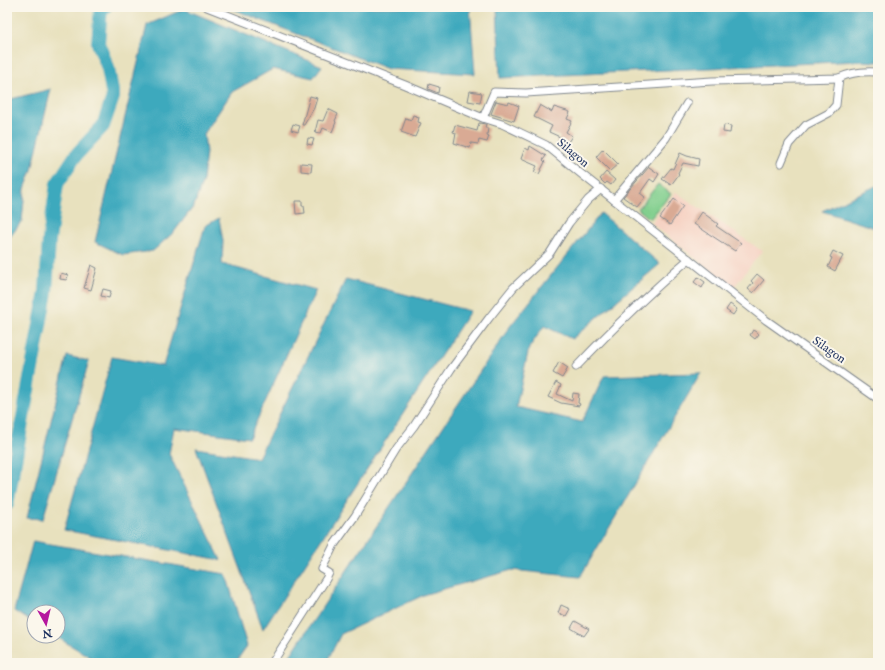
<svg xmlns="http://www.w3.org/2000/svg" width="885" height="670" font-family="'IM FELL English',serif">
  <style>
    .built { fill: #f6d2c3 }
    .green { fill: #82cf8e; stroke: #4e7f76 }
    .water { fill: #3da9bd; stroke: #2c6c8e }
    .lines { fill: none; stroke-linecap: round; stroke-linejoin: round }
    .river { stroke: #3da9bd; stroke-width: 14 }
    .building { fill: #d9aa94 }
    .minor-casing { stroke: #82888e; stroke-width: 9 }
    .minor { stroke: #fff; stroke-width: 7 }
    .labels { text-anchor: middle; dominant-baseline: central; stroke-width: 4; stroke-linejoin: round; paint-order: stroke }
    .street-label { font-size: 12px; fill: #1b2f5e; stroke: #fbf7ec }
  </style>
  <rect width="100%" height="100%" fill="#fbf7ec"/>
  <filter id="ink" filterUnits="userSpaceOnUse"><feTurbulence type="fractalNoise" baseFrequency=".025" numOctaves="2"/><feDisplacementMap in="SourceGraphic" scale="8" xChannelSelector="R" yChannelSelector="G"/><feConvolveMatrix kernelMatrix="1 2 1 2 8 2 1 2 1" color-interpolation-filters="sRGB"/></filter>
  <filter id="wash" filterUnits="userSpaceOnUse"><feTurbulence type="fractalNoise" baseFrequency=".012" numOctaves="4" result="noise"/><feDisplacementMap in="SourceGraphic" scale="16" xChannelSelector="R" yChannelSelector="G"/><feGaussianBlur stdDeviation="0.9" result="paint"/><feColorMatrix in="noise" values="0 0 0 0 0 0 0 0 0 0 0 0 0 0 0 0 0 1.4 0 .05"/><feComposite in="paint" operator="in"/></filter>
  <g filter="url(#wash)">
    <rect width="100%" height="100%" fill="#e8e1be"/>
    <path class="built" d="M676,192L762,251L734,287L720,278L651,223Z"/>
    <path class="green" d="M658,184L671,194L650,219L638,209Z"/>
    <g class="water">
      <path d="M227,7H470L475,74L388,69Z"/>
      <path d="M497,7H878V62L858,61L500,78Z"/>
      <path d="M184,9L322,66L313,78L273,69L232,92L204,134L206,152L203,180L194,206L174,232L153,251L123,255L95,242L147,25Z"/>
      <path d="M51,89L32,170L25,189L22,221L7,241V100Z"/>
      <path d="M878,185V229L822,211Z"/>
      <path d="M601,213L660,264L572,339L544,326L529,348L516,407L582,422L604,376L701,373L580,577L512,570L426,594L341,634L326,663H285L511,325Z"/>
      <path d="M219,218L223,241L222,264L316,290L249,438L174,428L169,454L221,560L64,530L112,357L163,366L205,226Z"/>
      <path d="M346,279L470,311L263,629L196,448L258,458Z"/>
      <path d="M67,356L89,361L43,519L27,518Z"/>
      <path d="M33,541L226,574L247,646L235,663H100L55,636H58V612H34V623L14,611Z"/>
    </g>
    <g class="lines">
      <path class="river" d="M7,504L46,292L49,240L57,184L76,155L103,126L113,97L108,68L98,43L101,9L105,7"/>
    </g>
    <g id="blocks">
      <g class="building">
        <path d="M429,84L439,87L438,93L428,89Z"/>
        <path d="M470,91L482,93L480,103L468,101Z"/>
        <path d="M310,96L317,98L314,108L304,125H302Z"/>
        <path d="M496,101L508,104L509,102L519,106L514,121L491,114Z"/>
        <path d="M540,105L552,112L554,107L570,112L567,119L572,121L566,132L572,136L564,148L556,143L560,137L549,132L552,126L534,117Z"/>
        <path d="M328,109L338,114L335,121L336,122L332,132L323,128L321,133L315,132L318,120L323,121Z"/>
        <path d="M413,115L419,117L418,122L421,123L415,137L401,132L406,118L411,120Z"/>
        <path d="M479,123L486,124L485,128H488L487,135L489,136L487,142L479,140L478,144L471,143L470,148L454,143L456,133L453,132L455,125L477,131Z"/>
        <path d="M293,124L300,126L298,132L291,130Z"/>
        <path d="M724,125L731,126L730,133L723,132Z"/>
        <path d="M308,138L314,139L312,145L307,144Z"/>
        <path d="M530,146L546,156L543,160L545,162L539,174L534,172L537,166L521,159L525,148L529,150Z"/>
        <path d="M603,149L618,164L610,171L596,157Z"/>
        <path d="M680,153L687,156L699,159L698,166L683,163L678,173L679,174L671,185L662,179L671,168L673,169Z"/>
        <path d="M301,163L312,164L311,172L301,171Z"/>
        <path d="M649,167L659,174L654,182L650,179L640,193L645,197L637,207L623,197Z"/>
        <path d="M606,172L615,180L611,185L607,182L605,184L600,179Z"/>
        <path d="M674,199L683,206L670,225L660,218Z"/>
        <path d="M295,201H302V206H304L305,213L296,214Z"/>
        <path d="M702,212L718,224L716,226L741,243L735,251L694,224Z"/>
        <path d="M833,251L843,256L835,271L828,267L832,258L830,257Z"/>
        <path d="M91,265L97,268L91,290L84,288Z"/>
        <path d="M61,273L68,275L67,280L60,279Z"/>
        <path d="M757,274L764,280L753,293L748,289L753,283L751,281Z"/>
        <path d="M698,277L705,282L702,288L694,282Z"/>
        <path d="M103,289L111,291L109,298L101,296Z"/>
        <path d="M730,304L737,309L733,315L726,310Z"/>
        <path d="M753,330L759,334L755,339L750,335Z"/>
        <path d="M559,362L568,368L562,378L553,373Z"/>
        <path d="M556,382L561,385L557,394L572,401L573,393L579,394L578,403L580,404L579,406L561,403L548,397Z"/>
        <path d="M561,605L570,609L566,616L558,613Z"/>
        <path d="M575,621L589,629L584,636L571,628Z"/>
      </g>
    </g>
  </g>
  <g filter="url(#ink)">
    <use href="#blocks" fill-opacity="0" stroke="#82888e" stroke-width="1"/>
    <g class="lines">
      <g class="minor-casing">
        <g id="minor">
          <path d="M207,7L405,85L483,118L502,124L546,145L580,173L766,320L878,399"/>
          <path d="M483,118L494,92L526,93L712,81L839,78C851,72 865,71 878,72"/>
          <path d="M781,163L789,144L806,125L829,113L836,105L839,78"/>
          <path d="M614,200L666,138L687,103"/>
          <path d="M576,367C612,329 649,293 689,259"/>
          <path d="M272,663L326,579L329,573L322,569L334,545L355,516L396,449L414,426L451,369L489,318L513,288L550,253L569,223L588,200L601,189"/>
        </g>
      </g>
      <use href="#minor" class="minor"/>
    </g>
  </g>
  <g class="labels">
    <g class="street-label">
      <text transform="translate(573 153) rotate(40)">Silagon</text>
      <text transform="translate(829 350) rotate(35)">Silagon</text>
    </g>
  </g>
  <rect width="885" height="670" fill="none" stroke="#fbf7ec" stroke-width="24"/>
  <g transform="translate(46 624) rotate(172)"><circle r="19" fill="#fbf7ec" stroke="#a1a7b3"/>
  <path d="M0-3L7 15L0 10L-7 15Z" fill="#b5179e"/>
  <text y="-6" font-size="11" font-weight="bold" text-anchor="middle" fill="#1b2f5e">N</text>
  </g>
</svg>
